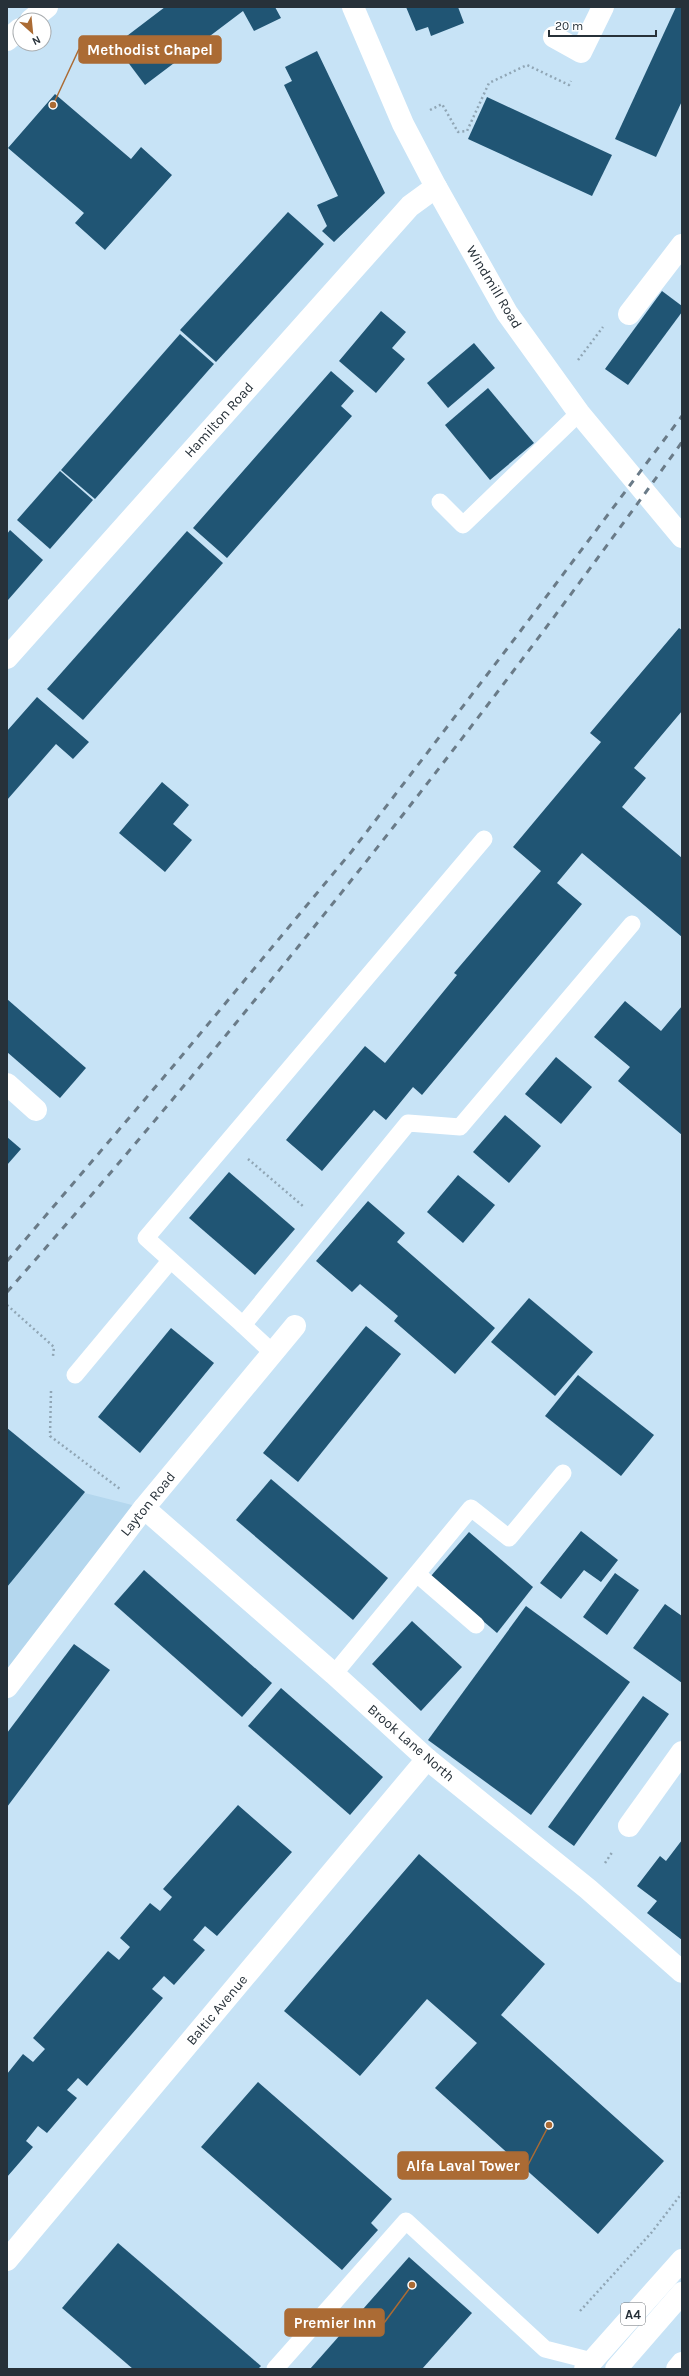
<svg xmlns="http://www.w3.org/2000/svg" width="689" height="2376" font-family="Karla,sans-serif">
  <style>
    .built { fill: #b4d7ee }
    .building { fill: #205574 }
    .lines { fill: none; stroke-linecap: round; stroke-linejoin: round }
    .path { stroke: #90a6b5; stroke-width: 2.5; stroke-dasharray: 2 3; stroke-linecap: butt }
    .service { stroke: #fff; stroke-width: 17 }
    .minor { stroke: #fff; stroke-width: 22 }
    .secondary { stroke: #fff; stroke-width: 22 }
    .trunk { stroke: #fff; stroke-width: 22 }
    .motorway { stroke: #fff; stroke-width: 22 }
    .rail { stroke: #6a7b88; stroke-width: 3; stroke-dasharray: 7 7; stroke-linecap: butt }
    .labels { text-anchor: middle; dominant-baseline: central; stroke-width: 4; stroke-linejoin: round; paint-order: stroke }
    .shield { fill: #fff; stroke: #686f74; stroke-width: 1 }
    .shield-label { font-size: 13px; font-weight: bold; fill: #273139 }
    .street-label { font-size: 14px; fill: #273139; stroke: #fff }
    .leader { fill: none; stroke: #ab6b34; stroke-width: 1.5 }
    .callout-dot { fill: #ab6b34; stroke: #fff; stroke-width: 1.5 }
    .callout { fill: #ab6b34; stroke: #ab6b34; stroke-width: 1.5 }
    .callout-label { font-size: 15px; text-anchor: middle; font-weight: bold; fill: #fff }
  </style>
  <rect width="100%" height="100%" fill="#c7e3f6"/>
  <path class="built" d="M7,1441L65,1488L144,1508L7,1677Z"/>
  <g class="building">
    <path d="M165,7H275L281,18L254,31L243,11L145,85L115,45Z"/>
    <path d="M406,7H458L464,23L431,36L428,27L416,31Z"/>
    <path d="M676,7H682V101L656,157L615,139Z"/>
    <path d="M317,51L385,193L334,242L322,231L327,226L317,205L338,196L284,85L292,81L285,67Z"/>
    <path d="M55,94L131,159L141,147L172,175L105,250L75,223L84,213L8,148Z"/>
    <path d="M487,97L612,155L592,196L468,139Z"/>
    <path d="M288,212L324,244L216,362L180,330Z"/>
    <path d="M662,291L682,306V312L628,385L605,369Z"/>
    <path d="M381,311L406,332L392,348L405,359L376,393L339,361Z"/>
    <path d="M180,334L214,364L95,499L61,470Z"/>
    <path d="M474,343L495,368L448,408L427,383Z"/>
    <path d="M331,371L354,391L341,406L352,416L227,558L193,528Z"/>
    <path d="M488,388L534,443L490,480L445,425Z"/>
    <path d="M60,471L93,500L50,549L17,520Z"/>
    <path d="M10,530L43,560L8,600L7,534Z"/>
    <path d="M187,531L223,563L83,720L47,689Z"/>
    <path d="M679,628L682,630V711L634,768L646,778L622,807L682,858V937L582,853L557,883L582,904L422,1095L413,1087L386,1120L374,1110L322,1171L286,1140L365,1046L385,1063L457,975L454,973L541,871L513,847L601,742L590,733Z"/>
    <path d="M37,697L89,742L73,759L56,744L7,800V731Z"/>
    <path d="M162,782L189,805L173,824L192,840L165,872L119,833Z"/>
    <path d="M7,999L86,1068L60,1098L7,1052Z"/>
    <path d="M625,1001L661,1031L682,1006V1135L618,1081L630,1067L594,1037Z"/>
    <path d="M556,1057L592,1087L561,1124L525,1094Z"/>
    <path d="M505,1115L541,1146L509,1183L473,1152Z"/>
    <path d="M7,1137L21,1149L7,1165Z"/>
    <path d="M229,1172L295,1229L255,1275L189,1218Z"/>
    <path d="M458,1175L495,1205L463,1243L427,1212Z"/>
    <path d="M368,1201L405,1233L397,1242L495,1328L455,1374L394,1321L398,1316L360,1284L352,1292L316,1261Z"/>
    <path d="M529,1298L593,1352L555,1396L491,1342Z"/>
    <path d="M366,1326L401,1354L298,1482L263,1453Z"/>
    <path d="M171,1328L214,1363L140,1453L98,1417Z"/>
    <path d="M578,1375L654,1435L621,1476L545,1416Z"/>
    <path d="M7,1428L85,1492L7,1587Z"/>
    <path d="M271,1479L388,1578L353,1620L236,1520Z"/>
    <path d="M581,1531L618,1560L601,1582L584,1570L561,1599L540,1583Z"/>
    <path d="M469,1532L533,1587L497,1633L431,1576Z"/>
    <path d="M144,1570L272,1683L242,1717L114,1604Z"/>
    <path d="M615,1573L639,1590L607,1635L583,1617Z"/>
    <path d="M665,1604L682,1616V1683L633,1648Z"/>
    <path d="M526,1606L630,1682L531,1815L428,1740Z"/>
    <path d="M412,1621L462,1667L421,1711L372,1664Z"/>
    <path d="M74,1644L110,1670L7,1807V1733Z"/>
    <path d="M281,1688L383,1777L350,1815L248,1726Z"/>
    <path d="M643,1696L669,1714L574,1846L548,1827Z"/>
    <path d="M238,1805L292,1852L217,1936L205,1926L193,1940L205,1950L174,1985L164,1976L152,1989L163,1998L87,2086L78,2078L67,2090L77,2098L47,2133L38,2126L26,2141L33,2147L7,2177V2074L23,2054L33,2062L45,2049L33,2038L108,1951L119,1960L130,1947L120,1938L150,1903L160,1911L172,1897L163,1889Z"/>
    <path d="M682,1840V1940L647,1913L657,1901L637,1886L660,1856L666,1861Z"/>
    <path d="M419,1854L545,1964L501,2015L664,2161L598,2234L435,2088L477,2043L427,1999L360,2076L284,2011Z"/>
    <path d="M258,2082L392,2199L371,2223L378,2230L342,2270L201,2147Z"/>
    <path d="M118,2243L261,2366L258,2369H133L62,2308Z"/>
    <path d="M409,2257L472,2313L422,2369H310Z"/>
  </g>
  <g class="lines">
    <g class="path">
      <path d="M430,110L442,104L458,132L467,131L489,83L527,65L569,85L571,81"/>
      <path d="M578,360L603,327"/>
      <path d="M248,1159L304,1207"/>
      <path d="M7,1305L54,1347L53,1356"/>
      <path d="M51,1391L50,1436L120,1489"/>
      <path d="M605,1863L613,1851"/>
      <path d="M580,2311L652,2232L682,2193"/>
    </g>
    <g class="service">
      <path d="M440,502L463,525L579,413"/>
      <path d="M243,1325L146,1238L484,839"/>
      <path d="M273,1353L243,1325L408,1123L460,1127L632,924"/>
      <path d="M75,1375L170,1261"/>
      <path d="M417,1574L476,1625"/>
      <path d="M334,1674L471,1508L509,1538L563,1473"/>
      <path d="M275,2369L406,2221L545,2349L592,2361"/>
    </g>
    <g class="minor">
      <path d="M31,20L47,7"/>
      <path d="M554,37L581,52L603,7"/>
      <path d="M7,40L20,29"/>
      <path d="M629,314L682,245"/>
      <path d="M7,658L410,206L436,187"/>
      <path d="M7,1084L36,1110"/>
      <path d="M144,1508L334,1674L427,1759L588,1889L682,1972"/>
      <path d="M7,1687L144,1508L295,1326"/>
      <path d="M629,1826L682,1752"/>
      <path d="M7,2260L427,1759"/>
    </g>
    <path class="secondary" d="M353,7L403,124L436,187L507,313L579,413L682,537"/>
    <path class="trunk" d="M585,2369L682,2260"/>
    <g class="motorway">
      <path d="M616,2369L682,2293"/>
      <path d="M677,2369L682,2363"/>
    </g>
    <g class="rail">
      <path d="M7,1261L175,1064L352,851L516,637L682,416"/>
      <path d="M7,1292C246,1021 471,736 682,442"/>
    </g>
  </g>
  <g class="labels">
    <rect class="shield" x="621" y="2303" width="24" height="22" rx="3"/>
    <g class="shield-label">
      <text x="633" y="2314">A4</text>
    </g>
    <g class="street-label">
      <text transform="translate(494 287) rotate(59)">Windmill Road</text>
      <text transform="translate(219 420) rotate(-48)">Hamilton Road</text>
      <text transform="translate(148 1504) rotate(-51)">Layton Road</text>
      <text transform="translate(411 1743) rotate(41)">Brook Lane North</text>
      <text transform="translate(217 2010) rotate(-50)">Baltic Avenue</text>
    </g>
  </g>
  <path class="leader" d="M53 105L79 49M549 2125L528 2165M412 2285L384 2323"/>
  <g class="callout-dot">
    <circle cx="53" cy="105" r="4"/>
    <circle cx="549" cy="2125" r="4"/>
    <circle cx="412" cy="2285" r="4"/>
  </g>
  <g class="callout">
    <rect x="79" y="36" width="142" height="27" rx="4"/>
    <rect x="398" y="2152" width="130" height="27" rx="4"/>
    <rect x="285" y="2309" width="99" height="27" rx="4"/>
  </g>
  <g class="callout-label">
    <text x="150" y="55">Methodist Chapel</text>
    <text x="463" y="2171">Alfa Laval Tower</text>
    <text x="335" y="2328">Premier Inn</text>
  </g>
  <rect width="689" height="2376" fill="none" stroke="#273139" stroke-width="16"/>
  <g transform="translate(32 32) rotate(153)"><circle r="19" fill="#ffffff" stroke="#a9adb0"/>
  <path d="M0-3L7 15L0 10L-7 15Z" fill="#ab6b34"/>
  <text y="-6" font-size="11" font-weight="bold" text-anchor="middle" fill="#273139">N</text>
  </g>
  <path d="M549 30v6h107v-6" fill="none" stroke="#273139" stroke-width="2"/>
  <text x="555" y="30" font-size="12" fill="#273139" stroke="#ffffff" stroke-width="3" paint-order="stroke">20 m</text>
</svg>
